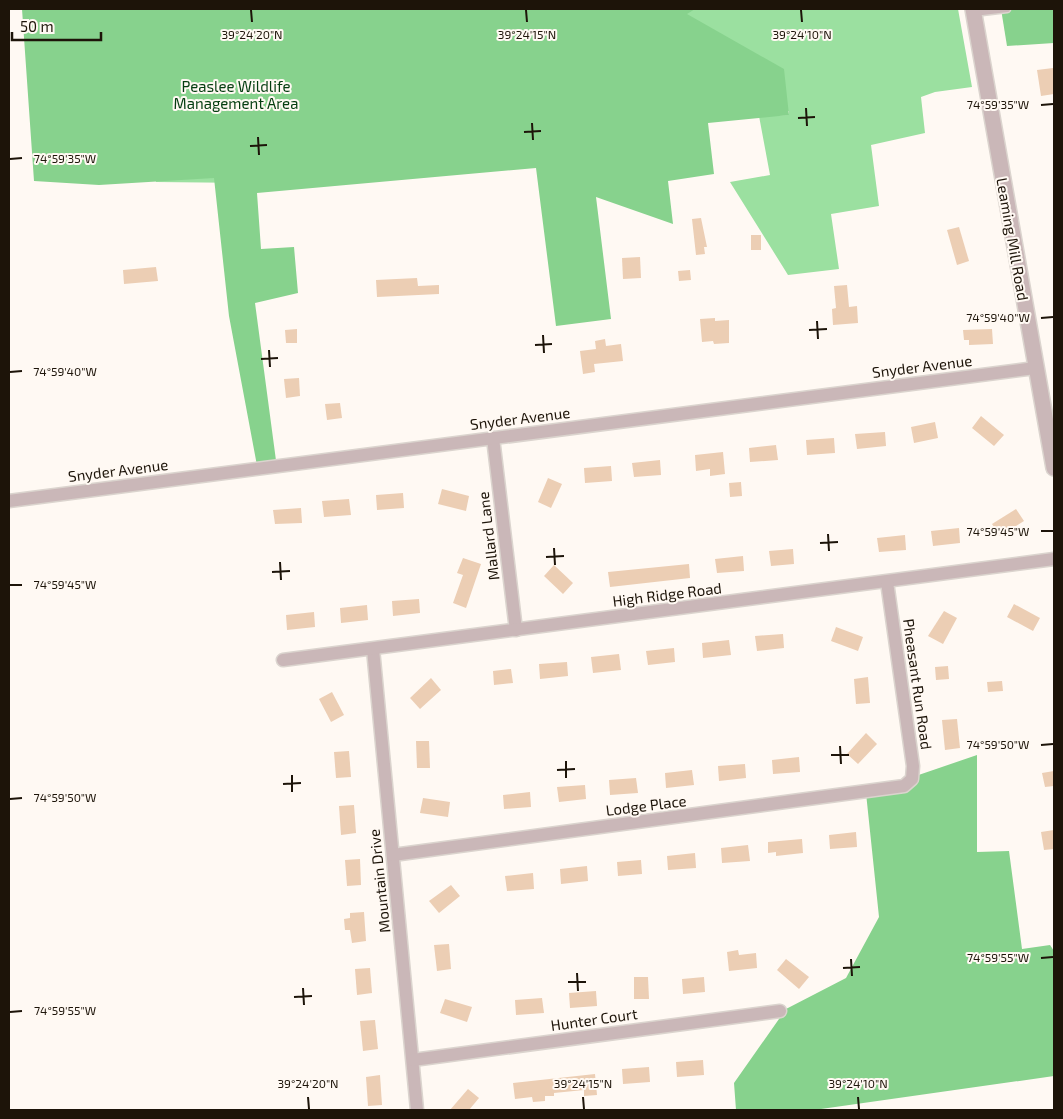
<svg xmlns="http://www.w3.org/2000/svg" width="1063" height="1119" font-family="'Exo 2',sans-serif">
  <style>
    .green { fill: #9be0a0 }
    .forest { fill: #87d28d }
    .building { fill: #ecceb4 }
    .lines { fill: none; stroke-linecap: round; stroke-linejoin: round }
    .service-casing { stroke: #dbd4ce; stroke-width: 9 }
    .minor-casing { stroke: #dbd4ce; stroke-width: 15 }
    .tertiary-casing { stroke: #dbd4ce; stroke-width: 18 }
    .service { stroke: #cab7b8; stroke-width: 6 }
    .minor { stroke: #cab7b8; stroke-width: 12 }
    .tertiary { stroke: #cab7b8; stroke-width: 15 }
    .ticks { fill: none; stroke: #1d1409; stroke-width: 2 }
    .labels { text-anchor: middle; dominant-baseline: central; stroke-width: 4; stroke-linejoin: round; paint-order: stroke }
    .park-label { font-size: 15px; fill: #043d10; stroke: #fff9f3 }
    .street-label { font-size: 15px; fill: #1d1409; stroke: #fff9f3 }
    .ticks-label { font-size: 12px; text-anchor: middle; fill: #1d1409; stroke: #fff9f3; stroke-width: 4; stroke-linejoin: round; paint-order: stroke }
  </style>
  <rect width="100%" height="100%" fill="#fff9f3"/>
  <path class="green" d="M143,9H958L972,87L935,92L921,97L925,133L871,145L879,206L831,214L839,269L788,275L730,182L770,175L759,116L789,115V111L251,183L156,182Z"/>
  <g class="forest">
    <path d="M22,9H695L687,14L784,69L789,115L708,123L714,174L668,181L673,224L596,197L611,319L556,326L536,168L257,193L261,249L294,247L298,293L255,303L277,468L258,471L229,316L214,178L99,185L34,181Z"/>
    <path d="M1001,9H1054V43L1007,46Z"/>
    <path d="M977,755V852L1009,851L1022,949L1050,945L1054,951V1076L814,1110H736L734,1083L786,1009L846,978L879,917L866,793Z"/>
  </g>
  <g class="building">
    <path d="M1053,68L1054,94L1041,96L1037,70Z"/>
    <path d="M701,218L707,247H704L705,254L696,255L692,219Z"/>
    <path d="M959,227L969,261L957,265L947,230Z"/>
    <rect x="751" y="235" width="10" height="15"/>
    <path d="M640,257L641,278L623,279L622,258Z"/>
    <path d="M156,267L158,281L124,284L123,270Z"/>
    <path d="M690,270L691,280L679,281L678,271Z"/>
    <path d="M417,278L418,286L439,285V294L377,297L376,280Z"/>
    <path d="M847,285L849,307L857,306L858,323L833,325L832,309L836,308L834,286Z"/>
    <path d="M715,318V321L729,320V343L714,344L713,341L702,342L700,319Z"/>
    <path d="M297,329V343H286L285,330Z"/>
    <path d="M992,329L993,344L969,345V340H964L963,330Z"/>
    <path d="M605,339L606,346L621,344L623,361L594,364L595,372L583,374L580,351L596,349L595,341Z"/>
    <path d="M299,378L300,396L286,398L284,379Z"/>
    <path d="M340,403L342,418L327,420L325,404Z"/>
    <path d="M981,416L1004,435L994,446L972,428Z"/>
    <path d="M935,422L938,438L914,443L911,427Z"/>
    <path d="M885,432L886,446L857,449L855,434Z"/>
    <path d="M834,438L835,453L807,455L806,440Z"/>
    <path d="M776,445L778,460L750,462L749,448Z"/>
    <path d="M723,452L725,474L710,476V469L696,471L695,455Z"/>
    <path d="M660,460L661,475L634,477L632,463Z"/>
    <path d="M611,466L612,481L585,483L584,468Z"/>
    <path d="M548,478L562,484L551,508L538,502Z"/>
    <path d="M741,482L742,496L730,497L729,483Z"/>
    <path d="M442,489L469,496L466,511L438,504Z"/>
    <path d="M403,493L404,508L377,510L376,495Z"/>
    <path d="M349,499L351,515L324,517L322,501Z"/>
    <path d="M301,508L302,523L275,524L273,510Z"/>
    <path d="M1016,509L1024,521L1000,536L992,524Z"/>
    <path d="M959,528L960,543L933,546L931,531Z"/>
    <path d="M905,535L906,550L879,552L877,538Z"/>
    <path d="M793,549L794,564L771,566L769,551Z"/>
    <path d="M743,556L744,571L717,573L715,559Z"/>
    <path d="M463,558L481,564L466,608L453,603L463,575L457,573Z"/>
    <path d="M689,564L690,578L610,587L608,572Z"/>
    <path d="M554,565L573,583L563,594L544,576Z"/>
    <path d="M419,599L420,613L393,616L392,601Z"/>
    <path d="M1014,604L1040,618L1033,631L1007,617Z"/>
    <path d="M367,605L368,620L341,623L340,608Z"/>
    <path d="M944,611L957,618L943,644L928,636Z"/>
    <path d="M314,612L315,627L287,630L286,615Z"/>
    <path d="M836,627L863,637L858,651L831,641Z"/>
    <path d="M783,634L784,648L757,651L755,636Z"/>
    <path d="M729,640L731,655L703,658L702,643Z"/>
    <path d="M674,648L675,662L648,665L646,651Z"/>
    <path d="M619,654L621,670L593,673L591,657Z"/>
    <path d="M567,662L568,676L540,679L539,664Z"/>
    <path d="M948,666L949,679L936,680L935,667Z"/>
    <path d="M511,669L513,683L494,685L493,671Z"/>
    <path d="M868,677L870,703L856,704L854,679Z"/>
    <path d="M431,678L441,690L420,709L410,698Z"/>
    <path d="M1002,681L1003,691L988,692L987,682Z"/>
    <path d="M332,692L344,715L331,722L319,699Z"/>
    <path d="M957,719L960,748L945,750L942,720Z"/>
    <path d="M866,733L877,744L858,764L847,754Z"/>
    <path d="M416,741H429L430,768H417Z"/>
    <path d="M349,751L351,777L336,778L334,752Z"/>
    <path d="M799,757L800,772L773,774L772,760Z"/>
    <path d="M745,764L746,778L719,781L718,766Z"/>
    <path d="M692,770L694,785L666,788L665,773Z"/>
    <path d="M1054,771V786L1045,787L1042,773Z"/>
    <path d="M636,778L638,793L610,795L609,780Z"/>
    <path d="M585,785L586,799L559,802L557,787Z"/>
    <path d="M530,792L531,807L504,809L503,795Z"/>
    <path d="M423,798L450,802L448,817L420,813Z"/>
    <path d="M354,805L356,833L341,835L339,806Z"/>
    <path d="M1054,830V849L1044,850L1041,832Z"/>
    <path d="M856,832L857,847L830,849L829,835Z"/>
    <path d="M802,839L803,853L776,856V852L768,853V842Z"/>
    <path d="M748,845L750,861L722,863L721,848Z"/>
    <path d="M695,853L696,868L668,870L667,856Z"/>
    <path d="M360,859L361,885L347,886L345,860Z"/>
    <path d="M641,860L642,874L618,876L617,862Z"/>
    <path d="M587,866L588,881L561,884L560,869Z"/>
    <path d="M533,873L534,889L507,891L505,876Z"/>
    <path d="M451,885L460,896L439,913L429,901Z"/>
    <path d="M364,912L366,941L352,943L350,930H345L344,919L350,918V913Z"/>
    <path d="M449,944L451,969L437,971L434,945Z"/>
    <path d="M738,950L739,955L756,953L757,968L729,971L727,952Z"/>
    <path d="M786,959L809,977L799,989L777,970Z"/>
    <path d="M370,968L372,993L357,995L355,969Z"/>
    <path d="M634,977H648L649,999H634Z"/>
    <path d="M704,977L705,992L683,994L682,979Z"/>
    <path d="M596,991L597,1006L570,1008L569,993Z"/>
    <path d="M542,998L544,1013L516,1015L515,1000Z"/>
    <path d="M445,999L472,1007L467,1022L440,1013Z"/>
    <path d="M375,1020L378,1049L363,1051L360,1021Z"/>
    <path d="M703,1060L704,1075L677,1077L676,1062Z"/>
    <path d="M649,1067L650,1082L623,1084L622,1069Z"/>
    <path d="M595,1074L597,1095L584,1096V1090L554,1093V1096H545V1101L533,1102L532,1097L515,1099L513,1083Z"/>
    <path d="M380,1075L382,1105L368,1106L366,1077Z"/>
    <path d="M468,1089L479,1098L469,1110H450Z"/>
  </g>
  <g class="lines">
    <g class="service-casing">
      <path id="service" d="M974,13L1007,9"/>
    </g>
    <g class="minor-casing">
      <g id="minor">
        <path d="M493,438L516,630"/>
        <path d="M9,501L1035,368"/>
        <path d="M373,649L417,1110"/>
        <path d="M283,660L1054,559"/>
        <path d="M393,855L904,786L912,779L913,766L887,582"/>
        <path d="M413,1060L780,1011"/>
      </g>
    </g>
    <g class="tertiary-casing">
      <path id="tertiary" d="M973,9L1054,468"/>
    </g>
    <use href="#service" class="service"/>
    <use href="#minor" class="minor"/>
    <use href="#tertiary" class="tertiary"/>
  </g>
  <path class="ticks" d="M251,10L252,22M526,10L527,22M801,10L802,22M1041,105L1053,104M806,108L807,126M798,118L815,117M532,123L533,140M524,132L541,131M258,137L259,155M250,146L267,145M10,159L22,158M1041,318L1053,317M817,321L818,339M809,330L827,329M543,335L544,353M535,345L552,344M269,350L270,367M261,359L278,358M10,372L22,371M1041,531H1053M828,534L829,551M820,543L838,542M554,548L555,565M546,557L564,556M280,562L281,580M272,572L290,571M10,585H22M1041,745L1053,744M840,746L841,764M831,755H849M566,761V778M557,770L575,769M292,775V792M283,784L301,783M10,799L22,798M1041,958L1053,957M851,959L852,976M843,968L860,967M577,973L578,991M568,982H586M303,988L304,1005M294,997L312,996M10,1012L22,1011M308,1097L309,1109M583,1097L584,1109M858,1097L859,1109"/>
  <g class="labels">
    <g class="park-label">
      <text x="236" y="86">Peaslee Wildlife<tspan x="236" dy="17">Management Area</tspan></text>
    </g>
    <g class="street-label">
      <text transform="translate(1013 239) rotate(80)">Leaming Mill Road</text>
      <text transform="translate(922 366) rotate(-7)">Snyder Avenue</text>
      <text transform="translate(520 418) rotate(-7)">Snyder Avenue</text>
      <text transform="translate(118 470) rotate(-7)">Snyder Avenue</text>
      <text transform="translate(488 536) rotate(-97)">Mallard Lane</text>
      <text transform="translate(667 594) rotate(-7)">High Ridge Road</text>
      <text transform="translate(918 684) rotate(82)">Pheasant Run Road</text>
      <text transform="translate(646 805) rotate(-7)">Lodge Place</text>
      <text transform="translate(379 881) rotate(-96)">Mountain Drive</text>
      <text transform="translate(594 1019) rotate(-8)">Hunter Court</text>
    </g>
  </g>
  <g class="ticks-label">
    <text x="252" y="39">39°24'20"N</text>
    <text x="527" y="39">39°24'15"N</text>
    <text x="802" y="39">39°24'10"N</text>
    <text x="998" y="109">74°59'35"W</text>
    <text x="65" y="163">74°59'35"W</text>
    <text x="998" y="322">74°59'40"W</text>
    <text x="65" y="376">74°59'40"W</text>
    <text x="998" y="536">74°59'45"W</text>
    <text x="65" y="589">74°59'45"W</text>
    <text x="998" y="749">74°59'50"W</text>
    <text x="65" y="802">74°59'50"W</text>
    <text x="998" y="962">74°59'55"W</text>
    <text x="65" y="1015">74°59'55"W</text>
    <text x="308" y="1088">39°24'20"N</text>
    <text x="583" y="1088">39°24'15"N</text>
    <text x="858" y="1088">39°24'10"N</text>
  </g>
  <rect width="1063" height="1119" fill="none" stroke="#1d1409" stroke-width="20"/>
  <path d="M12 32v8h89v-8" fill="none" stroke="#1d1409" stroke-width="2.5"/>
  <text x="20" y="32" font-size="15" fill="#1d1409" stroke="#fff9f3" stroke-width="4" paint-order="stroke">50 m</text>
</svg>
